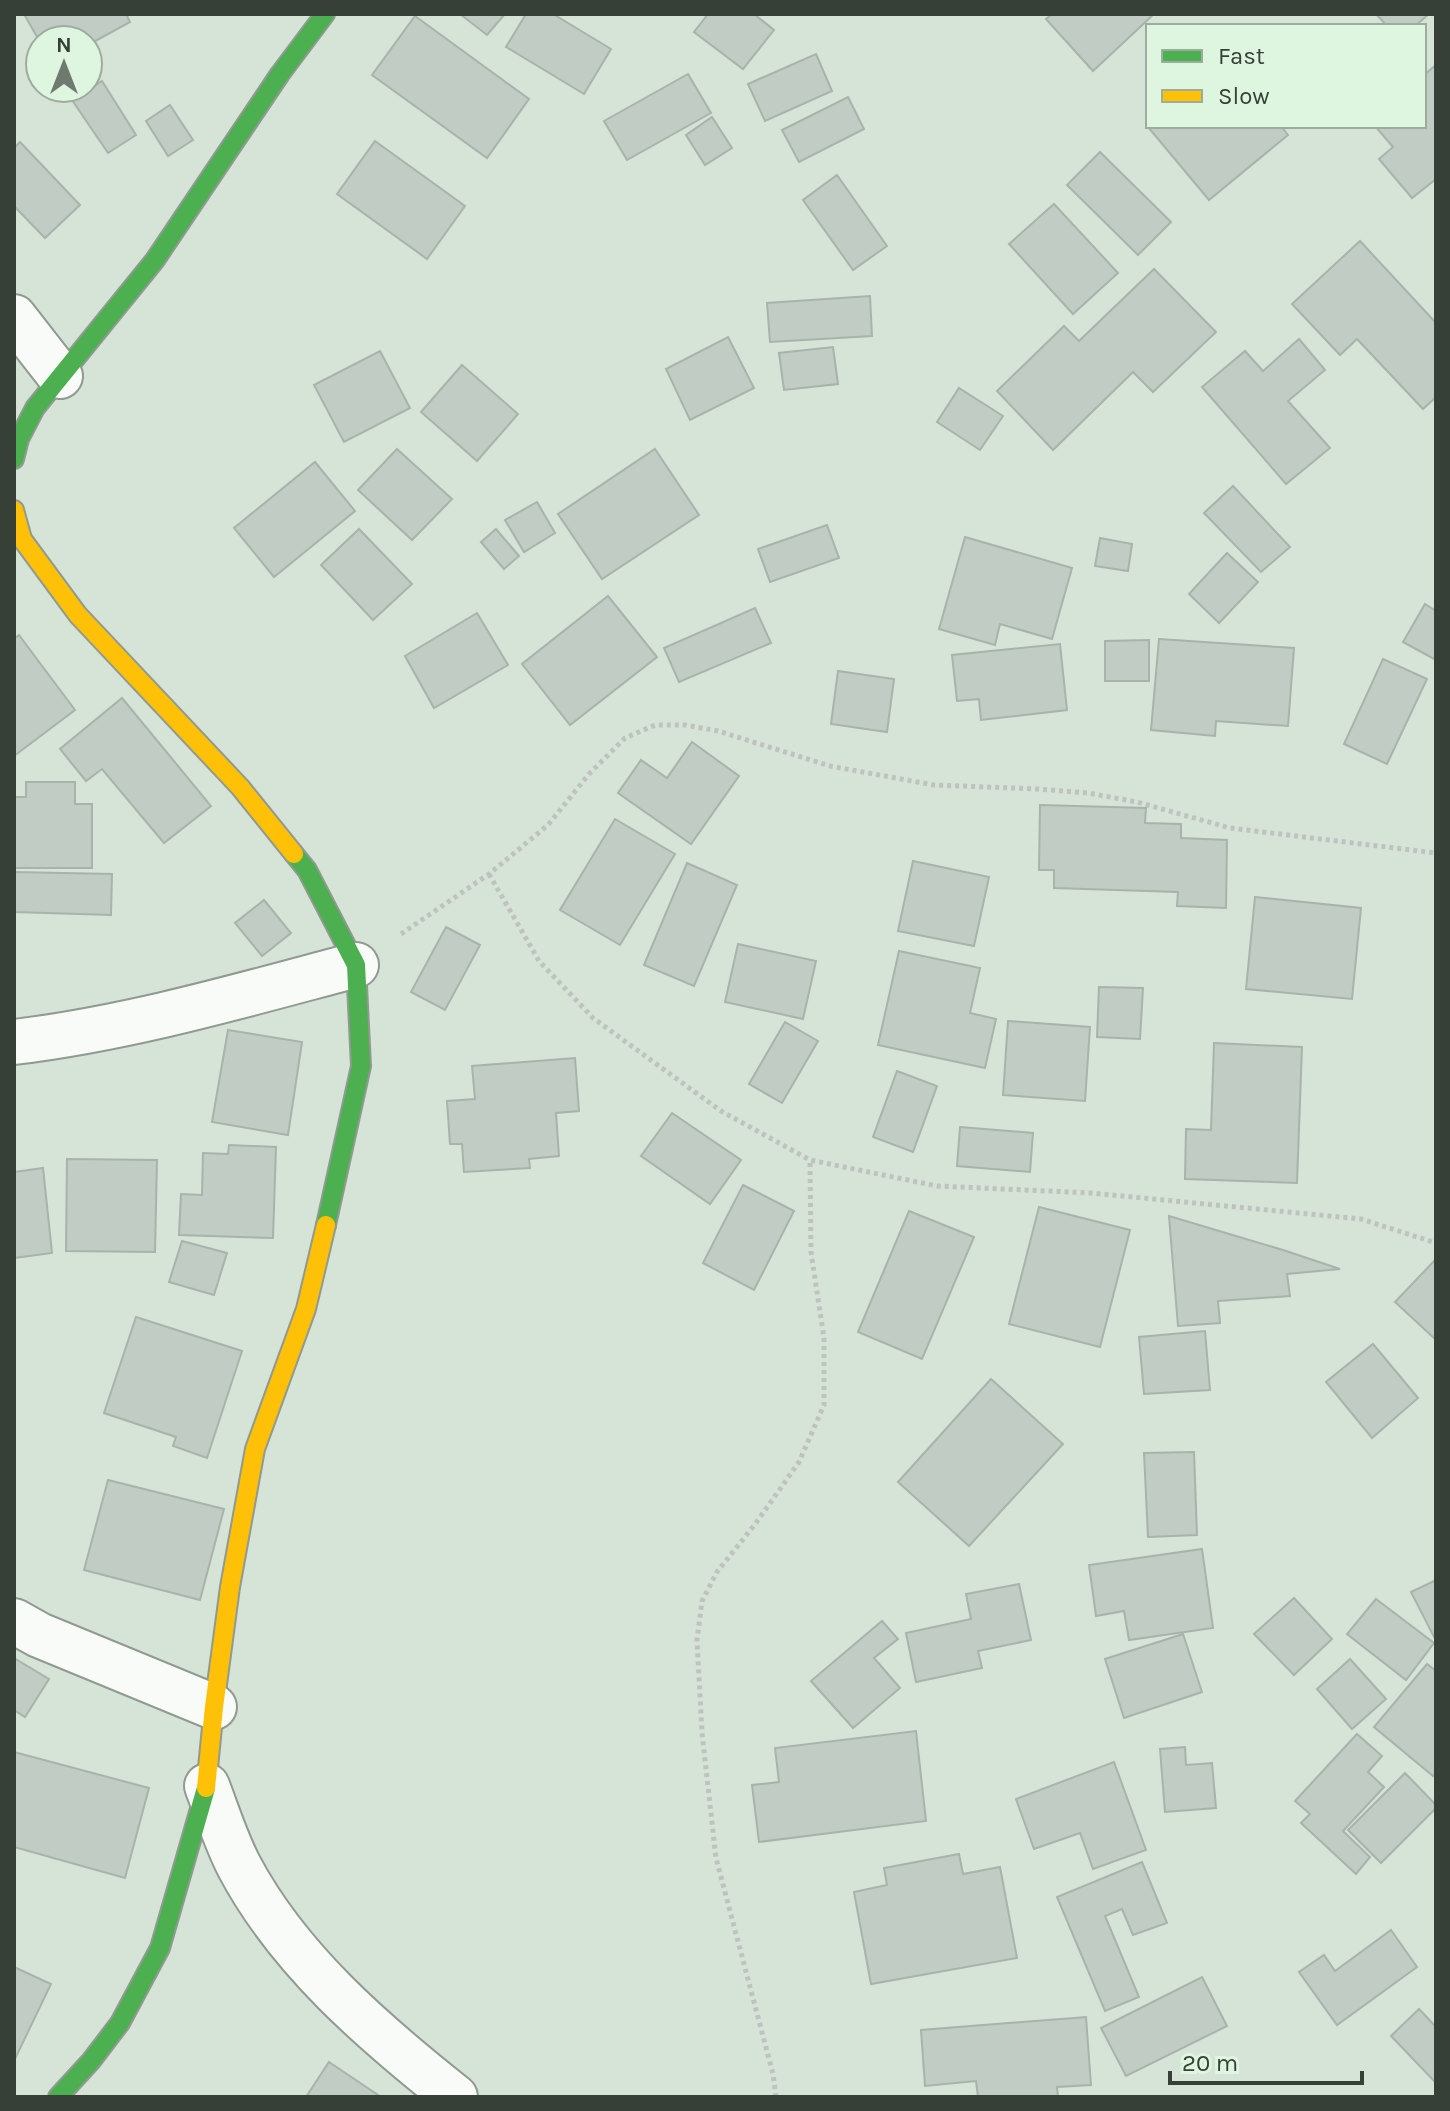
<svg xmlns="http://www.w3.org/2000/svg" width="1450" height="2111" font-family="Karla,sans-serif">
  <style>
    .building { fill: #c1ccc4; stroke: #a8b3ab; stroke-width: 2 }
    .lines { fill: none; stroke-linecap: round; stroke-linejoin: round }
    .street-casing { stroke: #909a91; stroke-width: 48 }
    .fast-casing { stroke: #909a91; stroke-width: 22 }
    .slow-casing { stroke: #909a91; stroke-width: 22 }
    .path { stroke: #bec3bf; stroke-width: 5; stroke-dasharray: 4 4; stroke-linecap: butt }
    .street { stroke: #f9fbf9; stroke-width: 44 }
    .fast { stroke: #4caf50; stroke-width: 18 }
    .slow { stroke: #ffc107; stroke-width: 18 }
  </style>
  <rect width="100%" height="100%" fill="#d6e3d7"/>
  <g class="building">
    <path d="M24,14H126L130,22L88,45V40H40V42Z"/>
    <path d="M460,14H505L487,35Z"/>
    <path d="M526,14H553L611,49L584,94L506,47Z"/>
    <path d="M708,14H754L774,30L743,69L694,32Z"/>
    <path d="M1052,14H1154L1093,71L1046,19Z"/>
    <path d="M1376,14H1429L1415,26H1387Z"/>
    <path d="M415,16L529,99L487,158L372,75Z"/>
    <path d="M816,54L832,91L765,121L748,84Z"/>
    <path d="M1436,65V179L1412,198L1379,159L1393,147L1375,126H1424V75Z"/>
    <path d="M688,74L711,113L627,160L604,121Z"/>
    <path d="M102,81L136,135L108,153L72,100Z"/>
    <path d="M848,97L864,129L799,162L782,130Z"/>
    <path d="M170,105L193,140L168,156L146,121Z"/>
    <path d="M712,117L732,148L705,165L686,135Z"/>
    <path d="M1149,126H1281L1288,135L1209,200L1148,127Z"/>
    <path d="M375,141L465,206L427,259L337,194Z"/>
    <path d="M20,142L80,205L45,238L14,206V148Z"/>
    <path d="M1100,152L1171,222L1138,255L1067,185Z"/>
    <path d="M837,175L887,246L853,270L803,200Z"/>
    <path d="M1054,204L1118,273L1073,314L1009,244Z"/>
    <path d="M1360,241L1436,323V397L1423,409L1357,339L1340,355L1292,304Z"/>
    <path d="M1154,269L1216,332L1153,392L1133,372L1053,450L997,391L1064,326L1079,341Z"/>
    <path d="M870,296L872,336L770,342L767,303Z"/>
    <path d="M728,337L754,388L690,420L666,369Z"/>
    <path d="M1299,339L1325,370L1288,401L1330,448L1286,484L1202,387L1245,351L1263,371Z"/>
    <path d="M833,347L838,384L784,390L779,353Z"/>
    <path d="M380,351L410,408L344,442L314,385Z"/>
    <path d="M462,365L518,414L477,461L421,412Z"/>
    <path d="M959,388L1003,416L980,450L937,422Z"/>
    <path d="M397,449L452,499L412,540L358,490Z"/>
    <path d="M655,449L699,515L602,579L558,514Z"/>
    <path d="M315,462L355,511L274,577L234,528Z"/>
    <path d="M1233,486L1290,547L1261,572L1204,513Z"/>
    <path d="M537,502L555,533L524,552L505,520Z"/>
    <path d="M827,525L839,558L770,582L758,549Z"/>
    <path d="M359,529L412,584L373,620L321,565Z"/>
    <path d="M496,529L519,556L504,569L481,542Z"/>
    <path d="M965,537L1072,568L1052,639L1000,624L995,645L939,629Z"/>
    <path d="M1100,538L1132,544L1128,571L1095,566Z"/>
    <path d="M1227,553L1258,582L1219,623L1189,594Z"/>
    <path d="M608,596L657,657L570,725L522,664Z"/>
    <path d="M1425,604L1436,611V660L1403,642Z"/>
    <path d="M755,608L771,643L679,682L664,648Z"/>
    <path d="M477,613L508,665L434,708L405,656Z"/>
    <path d="M19,635L75,710L14,756V639Z"/>
    <path d="M1159,639L1294,648L1288,726L1216,721L1215,736L1151,730Z"/>
    <path d="M1149,640V681H1105V641Z"/>
    <path d="M1060,644L1067,710L981,720L979,699L957,701L952,655Z"/>
    <path d="M1383,659L1427,679L1387,764L1344,744Z"/>
    <path d="M838,671L894,679L887,732L831,724Z"/>
    <path d="M122,698L211,806L164,843L102,769L86,781L60,749Z"/>
    <path d="M692,742L739,776L691,844L618,793L641,760L667,778Z"/>
    <path d="M26,782H75V804H92V868H14V797H26Z"/>
    <path d="M1040,805L1146,808L1145,823L1181,824V838L1227,840L1226,908L1177,906L1178,892L1054,888V870H1039Z"/>
    <path d="M615,819L675,854L620,945L560,910Z"/>
    <path d="M913,861L989,877L974,946L898,931Z"/>
    <path d="M687,863L737,885L694,986L644,965Z"/>
    <path d="M14,872L112,874L111,915L14,912Z"/>
    <path d="M1255,897L1361,908L1352,999L1246,989Z"/>
    <path d="M264,900L291,933L262,956L235,923Z"/>
    <path d="M446,927L480,945L445,1010L411,992Z"/>
    <path d="M738,944L816,961L803,1019L725,1002Z"/>
    <path d="M899,951L980,968L970,1013L996,1019L985,1068L878,1045Z"/>
    <path d="M1099,987L1143,988L1140,1039L1097,1037Z"/>
    <path d="M1008,1021L1090,1027L1085,1101L1003,1095Z"/>
    <path d="M785,1022L818,1041L782,1103L749,1084Z"/>
    <path d="M228,1030L302,1042L288,1135L212,1122Z"/>
    <path d="M1214,1043L1302,1047L1297,1183L1185,1179L1186,1129L1211,1130Z"/>
    <path d="M575,1058L579,1111L556,1113L559,1156L529,1159L530,1168L464,1172L462,1144H450L447,1101L475,1099L472,1066Z"/>
    <path d="M897,1071L937,1086L913,1152L873,1137Z"/>
    <path d="M672,1113L741,1160L710,1204L641,1156Z"/>
    <path d="M960,1127L1033,1133L1030,1172L957,1166Z"/>
    <path d="M229,1145L276,1147L273,1238L179,1235L181,1194L202,1195L203,1153L228,1154Z"/>
    <path d="M67,1159L157,1160L155,1252L66,1251Z"/>
    <path d="M43,1168L52,1253L14,1258V1172Z"/>
    <path d="M743,1185L794,1211L754,1290L703,1263Z"/>
    <path d="M1039,1207L1130,1230L1100,1347L1009,1324Z"/>
    <path d="M909,1211L974,1237L922,1359L858,1332Z"/>
    <path d="M1169,1216L1283,1250L1340,1269L1287,1274L1290,1296L1218,1301L1220,1323L1178,1326Z"/>
    <path d="M182,1241L227,1253L214,1295L169,1282Z"/>
    <path d="M1436,1259V1340L1395,1302Z"/>
    <path d="M136,1317L242,1351L207,1458L173,1446L176,1437L104,1413Z"/>
    <path d="M1205,1331L1210,1390L1144,1394L1139,1337Z"/>
    <path d="M1373,1344L1418,1398L1372,1438L1326,1382Z"/>
    <path d="M991,1379L1063,1444L969,1546L898,1482Z"/>
    <path d="M1194,1452L1197,1535L1148,1537L1144,1453Z"/>
    <path d="M108,1480L224,1509L200,1600L84,1570Z"/>
    <path d="M1202,1549L1213,1628L1129,1640L1124,1611L1096,1616L1089,1565Z"/>
    <path d="M1436,1580V1636L1434,1637L1411,1592Z"/>
    <path d="M1019,1584L1031,1640L978,1651L982,1668L916,1682L906,1633L971,1619L966,1594Z"/>
    <path d="M1294,1598L1332,1639L1294,1675L1254,1634Z"/>
    <path d="M1376,1599L1434,1643L1406,1680L1347,1634Z"/>
    <path d="M882,1621L898,1639L874,1658L900,1688L853,1728L811,1681Z"/>
    <path d="M1183,1634L1202,1692L1124,1718L1105,1659Z"/>
    <path d="M14,1658L49,1679L25,1717L14,1710Z"/>
    <path d="M1350,1659L1386,1699L1352,1729L1317,1689Z"/>
    <path d="M1427,1664L1436,1671V1772L1433,1776L1374,1727Z"/>
    <path d="M916,1731L926,1821L759,1842L752,1785L779,1782L775,1748Z"/>
    <path d="M1357,1734L1382,1756L1368,1772L1384,1787L1343,1831L1370,1857L1356,1874L1301,1823L1310,1814L1295,1801Z"/>
    <path d="M1185,1747L1186,1765L1212,1763L1216,1808L1165,1812L1160,1749Z"/>
    <path d="M14,1752L149,1788L125,1878L14,1847Z"/>
    <path d="M1114,1762L1146,1850L1093,1869L1080,1833L1034,1849L1016,1799Z"/>
    <path d="M1405,1773L1436,1805V1808L1381,1863L1348,1830Z"/>
    <path d="M959,1854L963,1874L1000,1867L1017,1958L871,1984L854,1892L887,1885L884,1868Z"/>
    <path d="M1142,1862L1167,1923L1133,1935L1122,1909L1105,1916L1139,1997L1105,2011L1057,1897Z"/>
    <path d="M1391,1930L1417,1967L1337,2025L1299,1972L1324,1955L1335,1971Z"/>
    <path d="M14,1967L51,1984L14,2061Z"/>
    <path d="M1202,1977L1227,2026L1126,2076L1101,2028Z"/>
    <path d="M1419,2009L1436,2027V2083L1391,2036Z"/>
    <path d="M1086,2017L1091,2085L1057,2087L1058,2097H978L976,2081L925,2086L921,2030Z"/>
    <path d="M329,2062L381,2097H306Z"/>
  </g>
  <g class="lines">
    <g class="street-casing">
      <g id="street">
        <path d="M14,317L60,376"/>
        <path d="M14,1042C130,1028 243,995 356,965"/>
        <path d="M14,1621L39,1635L214,1707"/>
        <path d="M207,1786C217,1812 226,1841 239,1866C288,1959 373,2032 455,2097"/>
      </g>
    </g>
    <g class="fast-casing">
      <g id="fast">
        <path d="M14,459L19,439L35,408L155,260L280,74L325,14"/>
        <path d="M294,854L307,870L356,965L361,1066L326,1225"/>
        <path d="M58,2097L91,2061L120,2023L160,1948L206,1788"/>
      </g>
    </g>
    <g class="slow-casing">
      <g id="slow">
        <path d="M14,510L22,539L78,615L240,787L294,854"/>
        <path d="M206,1788L214,1707L230,1587L255,1449L306,1309L326,1225"/>
      </g>
    </g>
    <g class="path">
      <path d="M489,874L539,961L593,1018L721,1111L810,1160L937,1186L1091,1193L1361,1219L1436,1243"/>
      <path d="M401,934L489,874L548,825L589,774L625,738L655,725H685L718,731L830,766L934,785L1038,789L1088,793L1137,802L1230,828L1436,853"/>
      <path d="M776,2097L773,2074L716,1858L702,1733L697,1640L702,1601L717,1572L756,1523L799,1462L824,1405V1338L811,1252L810,1160"/>
    </g>
    <use href="#street" class="street"/>
    <use href="#fast" class="fast"/>
    <use href="#slow" class="slow"/>
  </g>
  <rect width="1450" height="2111" fill="none" stroke="#364037" stroke-width="32"/>
  <rect x="1146" y="24" width="280" height="104" fill="#def6e0" stroke="#9bad9c" stroke-width="2"/>
  <rect x="1162" y="50" width="40" height="12" fill="#4caf50" stroke="#9bad9c" stroke-width="2"/>
  <text x="1218" y="64" font-size="24" fill="#364037">Fast</text>
  <rect x="1162" y="90" width="40" height="12" fill="#ffc107" stroke="#9bad9c" stroke-width="2"/>
  <text x="1218" y="104" font-size="24" fill="#364037">Slow</text>
  <g transform="translate(64 64)"><circle r="38" fill="#def6e0" stroke="#9bad9c" stroke-width="2"/>
  <path d="M0-6L14 30L0 20L-14 30Z" fill="#6e796f"/>
  <text y="-12" font-size="22" font-weight="bold" text-anchor="middle" fill="#364037">N</text>
  </g>
  <path d="M1170 2071v12h192v-12" fill="none" stroke="#364037" stroke-width="4"/>
  <text x="1182" y="2071" font-size="24" fill="#364037" stroke="#def6e0" stroke-width="6" paint-order="stroke">20 m</text>
</svg>
